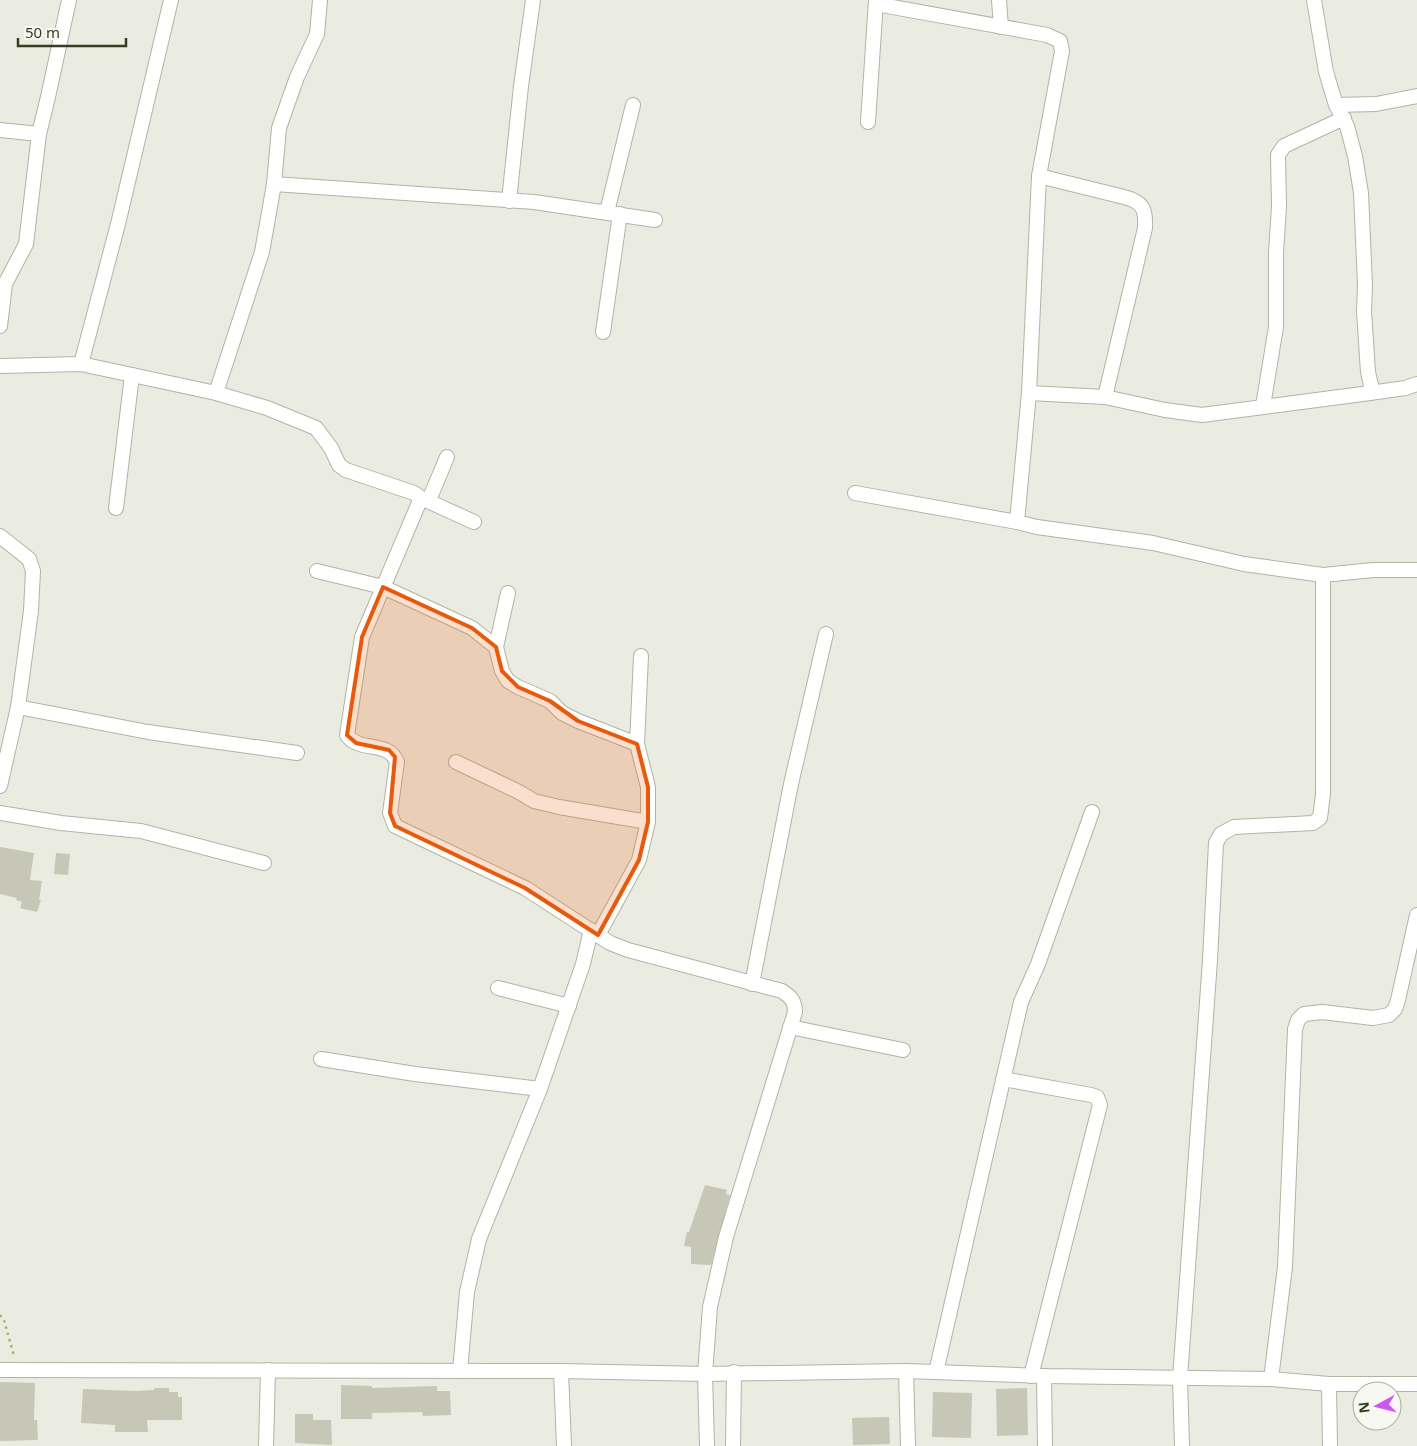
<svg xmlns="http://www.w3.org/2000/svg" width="1417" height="1446" font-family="'Noto Sans',sans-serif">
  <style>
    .building { fill: #c6c7b6 }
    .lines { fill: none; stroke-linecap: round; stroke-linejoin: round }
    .minor-casing { stroke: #b1b4a4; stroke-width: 16 }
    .path { stroke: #a8b081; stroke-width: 2.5; stroke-dasharray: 2.5 4; stroke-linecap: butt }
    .minor { stroke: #fff; stroke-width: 14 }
    .marked { fill: #e8590c; fill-opacity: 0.2; stroke: #e8590c; stroke-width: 4; stroke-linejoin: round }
  </style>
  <rect width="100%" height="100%" fill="#ebece1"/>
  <g class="building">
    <path d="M0,847L34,853L30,880L42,881L39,900H41L37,912L20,908L22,902L16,900L17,898L0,894Z"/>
    <path d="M56,853L70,854L68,875L54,874Z"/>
    <path d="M705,1185L727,1190L726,1194L730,1195L711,1265L691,1264V1247L684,1246L687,1232H689Z"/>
    <path d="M0,1382L35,1383L34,1420H37L38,1440L0,1441Z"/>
    <path d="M341,1385L372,1386V1388L437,1386V1391H450L451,1415L423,1416L422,1412L372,1413V1419H341Z"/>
    <path d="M154,1388H169V1392H178V1397H182V1420H147L148,1432H115V1425L81,1423L83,1389L135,1391L154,1390Z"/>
    <path d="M1027,1388L1028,1435L997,1436L996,1389Z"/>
    <path d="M933,1392L972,1393L971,1438L932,1437Z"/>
    <path d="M295,1414H313V1420H331L332,1445L295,1443Z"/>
    <path d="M889,1417L890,1444L853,1445L852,1418Z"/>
  </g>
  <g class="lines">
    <g class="minor-casing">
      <g id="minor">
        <path d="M999,0L1001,27"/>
        <path d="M1314,0L1326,72L1336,105L1347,126L1355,156L1361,193L1365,285L1364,311L1368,372L1371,385L1370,393"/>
        <path d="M876,4L1047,35L1060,41L1062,51L1039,176L1029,393L1017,522L1037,527L1153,543L1244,564L1323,575L1373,570H1417"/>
        <path d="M1336,105L1376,104L1417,96"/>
        <path d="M868,122L876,0"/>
        <path d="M0,130L39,134"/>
        <path d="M1039,176L1124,197C1143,202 1146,209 1145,228L1105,397"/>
        <path d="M274,184L534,202L655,220"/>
        <path d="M509,201L521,86L533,0"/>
        <path d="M607,212L633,105"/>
        <path d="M0,326L5,284L26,244L39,134L48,97L69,0"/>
        <path d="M603,332L620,214"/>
        <path d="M81,364L118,224L171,0"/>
        <path d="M0,366L81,364L216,393L267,408L316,428L331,448L339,465L346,470L414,493L421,498L362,637L347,735C359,753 389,740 397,762L390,813L395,826L525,888L610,943L628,950L782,991C791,997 795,1001 795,1012L726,1237L710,1307L705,1374L707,1446"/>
        <path d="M216,393L262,252L274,184L279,128L297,77L317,34L320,0"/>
        <path d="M1029,393L1105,397L1165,410L1202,415L1370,393L1405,388L1417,384"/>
        <path d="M1263,406L1276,327V253L1279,206L1278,155L1284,146L1344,118"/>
        <path d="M855,493L1017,522"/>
        <path d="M421,498L474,522"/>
        <path d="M429,500L447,457"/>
        <path d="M116,508L132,375"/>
        <path d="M0,536L29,559L33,571L31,611L18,707L0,786"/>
        <path d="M317,571L383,587L472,628L496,647L502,671L508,681L518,687L550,701L562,713L578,721L637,744"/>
        <path d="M496,647L508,593"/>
        <path d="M18,707L148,732L297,753"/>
        <path d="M456,762L519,792L534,801L559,807L648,822"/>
        <path d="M0,813L61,823L141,831L264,863"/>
        <path d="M598,935L639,860L648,822V787L637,744L641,656"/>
        <path d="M752,984L791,784L826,634"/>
        <path d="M498,988L569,1006"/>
        <path d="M790,1027L903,1050"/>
        <path d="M321,1059L415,1074L540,1089"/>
        <path d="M1003,1079L1091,1095L1097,1097L1100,1105L1031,1376"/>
        <path d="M0,1370L561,1371L705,1374L906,1371L1044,1376L1271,1379L1329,1384H1417"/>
        <path d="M460,1371L467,1292L479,1239L540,1089L583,964L591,930"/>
        <path d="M561,1371L564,1446"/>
        <path d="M906,1371L908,1446"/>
        <path d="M936,1372L1021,1002L1038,964L1092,812"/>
        <path d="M1044,1376L1045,1446"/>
        <path d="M1271,1379L1285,1267L1295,1029L1298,1020L1304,1014L1322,1012L1373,1018L1389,1015L1395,1009L1398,1000L1417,915"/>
        <path d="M1329,1384L1330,1446"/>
        <path d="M266,1446L268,1370"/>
        <path d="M733,1446L734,1372"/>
        <path d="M1182,1446L1180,1378L1210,960L1216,843L1221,834L1234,827L1313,823L1320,818L1323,794V575"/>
      </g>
    </g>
    <path class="path" d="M0,1315L4,1320L14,1356"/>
    <use href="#minor" class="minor"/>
  </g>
  <path class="marked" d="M383,587L472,628L496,647L502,671L518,687L550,701L578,721L637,744L648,787V822L639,860L598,935L525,888L395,826L390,813L395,757L389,750L356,743L347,735L362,637Z"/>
  <g transform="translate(1377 1406) rotate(263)"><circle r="24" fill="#f8f8f2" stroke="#abad9e"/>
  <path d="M0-4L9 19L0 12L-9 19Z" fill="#cb57f4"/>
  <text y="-8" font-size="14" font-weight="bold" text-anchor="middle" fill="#373d21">N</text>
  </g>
  <path d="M18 38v8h108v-8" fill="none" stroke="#373d21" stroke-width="2.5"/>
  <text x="25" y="38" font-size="15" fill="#373d21" stroke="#f8f8f2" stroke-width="4" paint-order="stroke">50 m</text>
</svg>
